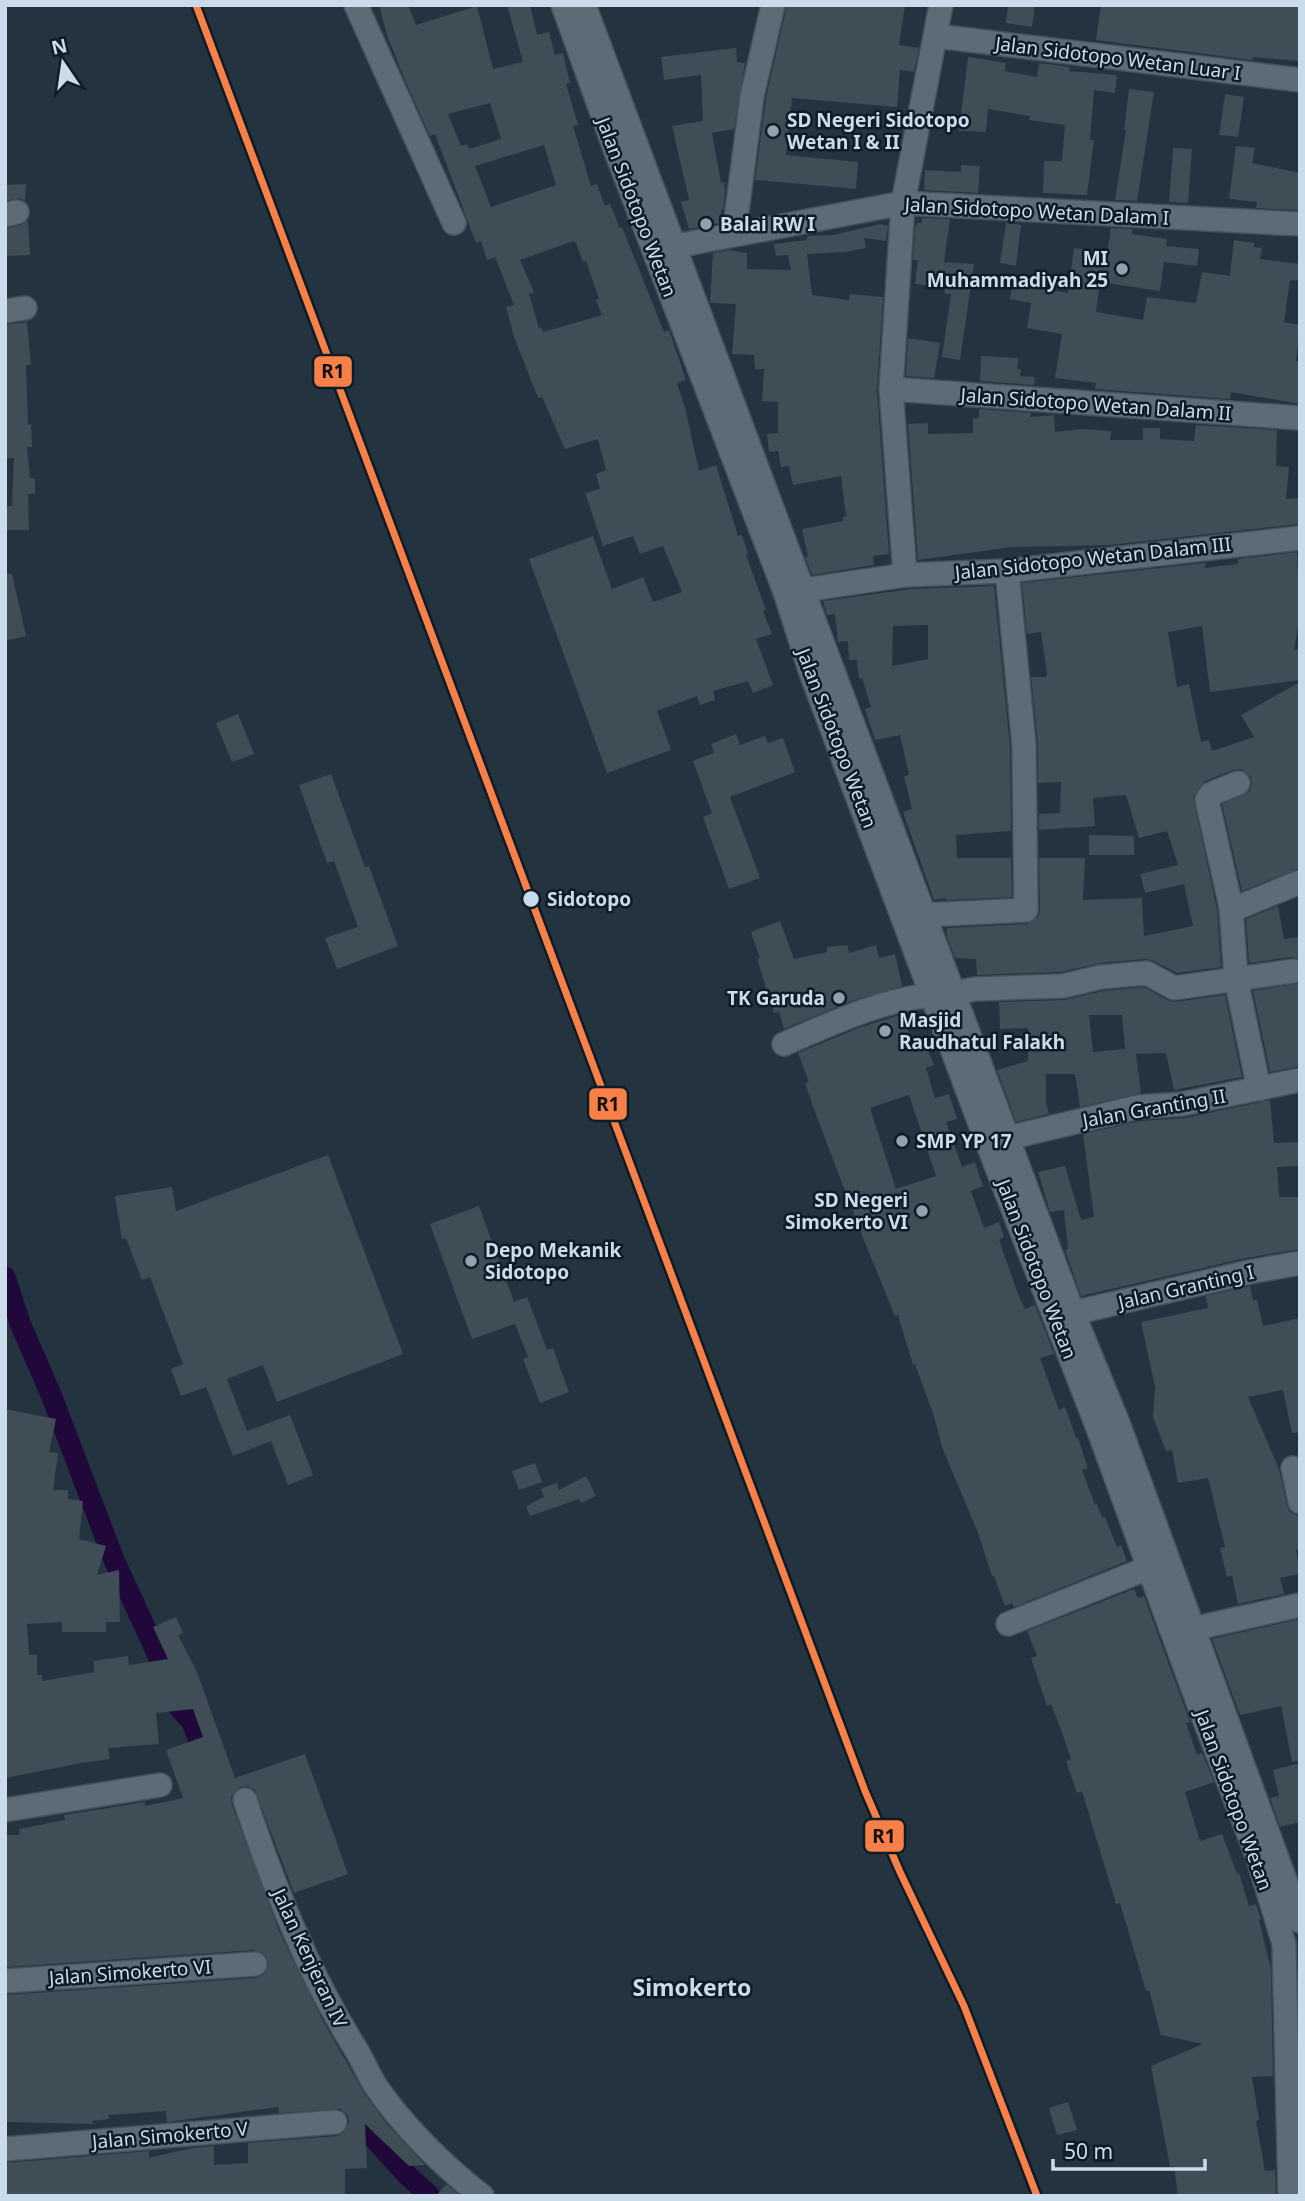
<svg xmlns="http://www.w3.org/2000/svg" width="1305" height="2201" font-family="'Noto Sans',sans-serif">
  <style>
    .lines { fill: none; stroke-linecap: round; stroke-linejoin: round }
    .canal { stroke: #21083a; stroke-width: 21 }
    .building { fill: #3f4d57; fill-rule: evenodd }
    .street-casing { stroke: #44515c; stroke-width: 26 }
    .street { stroke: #5c6b76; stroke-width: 23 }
    .rail-1-casing { stroke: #0e1c26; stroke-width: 12 }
    .rail-1 { stroke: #f78048; stroke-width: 7 }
    .poi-dot { fill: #90a1af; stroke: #0e1c26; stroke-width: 2.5 }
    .stop-dot { fill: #cadceb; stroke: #0e1c26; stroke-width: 2.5 }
    .labels { text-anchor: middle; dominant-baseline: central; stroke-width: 5; stroke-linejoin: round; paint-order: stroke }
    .street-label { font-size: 19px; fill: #cadceb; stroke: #0e1c26 }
    .poi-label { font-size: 19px; font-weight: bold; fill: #cadceb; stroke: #0e1c26; text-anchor: start }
    .stop-label { font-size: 19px; font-weight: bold; fill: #cadceb; stroke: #0e1c26; text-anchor: start }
    .quarter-label { font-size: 23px; font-weight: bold; fill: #cadceb; stroke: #0e1c26 }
    .line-badge { stroke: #0e1c26; stroke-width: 2.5 }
    .pale-badge-label { font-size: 19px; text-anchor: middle; font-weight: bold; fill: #111 }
  </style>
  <rect width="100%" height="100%" fill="#23333f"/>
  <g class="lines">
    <g class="canal">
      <path d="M5,1277L20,1323L52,1397L114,1560L160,1660L177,1705L192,1722L208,1765"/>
      <path d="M347,2109L405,2173L430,2196"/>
    </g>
  </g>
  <g class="building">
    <path d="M379,5H408L416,25L477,6L493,69L523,62L507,5H530L537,35L549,32L555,55L563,53L570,83L566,84L578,125L573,126L591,186L597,184L605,206L610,204L620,228L622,227L664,332L669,330L686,380L677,383L685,408L699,471L716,465L738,536L742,535L748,554L746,555L766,610L763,611L772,634L756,639L773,685L753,693L748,681L713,691L715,700L700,705L697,696L657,711L671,750L607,773L529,559L593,536L612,589L643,577L653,602L682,592L663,546L640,554L633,536L603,546L585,493L600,489L596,474L606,470L598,439L565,449L542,397L538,398L514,337L506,307L514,305L495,257L487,260L481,241L476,243L435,134L430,136L404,78L387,35ZM490,103L501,139L469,149L467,144L461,146L448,114ZM544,145L556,185L491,207L475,166ZM574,241L576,243L583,262L586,261L599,299L596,300L602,315L543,332L541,327L539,328L529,294L534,292L520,260Z"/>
    <path d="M787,5H905L899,45L919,48L914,72L900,70L897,107L792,98L786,155L858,162L856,189L755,180L766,98Z"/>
    <path d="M1008,5H1035L1032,27L1006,23Z"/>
    <path d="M1101,5H1300L1298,61L1253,57L1252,60L1096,40Z"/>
    <path d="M736,48L737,62L745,63L734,129L712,133L721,183L724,182L725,191L723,210H721V223L689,229L681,202L689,200L672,126L703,121L701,75L664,80L661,57Z"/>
    <path d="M968,57L1006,63L1005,71L1037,77L1039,63L1070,67L1069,71L1117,75L1115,93L1094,90L1090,140H1094L1087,195L1043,193L1044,161H1062L1065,125L1029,120L1030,116L988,109L986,132L959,131Z"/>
    <path d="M1129,89L1154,92L1137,201L1115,200L1126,130H1124Z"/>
    <path d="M1225,94L1244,97L1238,137L1219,135Z"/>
    <path d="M1236,146L1255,148L1252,163L1300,173V210L1256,208L1257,202L1229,199Z"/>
    <path d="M1173,148L1192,149L1188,203L1169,202Z"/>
    <path d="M961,165L980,166L978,193L924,190L925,170L961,172Z"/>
    <path d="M26,184L25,201L20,198L5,201V185Z"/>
    <path d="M922,218L950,219L944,262L974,264L960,360L942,357L951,294H945V287L915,284L918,260H913L915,229L917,223H922Z"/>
    <path d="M28,220L30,255L5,256V229L21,225Z"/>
    <path d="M1006,223L1021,225L1016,266L1000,263Z"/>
    <path d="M880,224L888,226L886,241L864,238L866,248L845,252L807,254L812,295L849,300L850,294L883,297L877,390L889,554L873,556L874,565L812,575L805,557H808L802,529L843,521V517L846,516L841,476L793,485L789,466L781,467L778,451L769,452L767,434L778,433V402L762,401L764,369H755L754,355L732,354L736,304L710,303L713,253L729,250L747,253V269L791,270L788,255L776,256L774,244L807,240V236L833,235Z"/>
    <path d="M1111,228L1132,229V234L1167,239L1166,246L1199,249L1197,266L1164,262L1160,291L1100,282L1096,312L1143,320L1147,297L1196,303L1202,272L1230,276L1234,240L1254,243V247L1262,248L1260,259L1300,264V281L1290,280L1284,322L1300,325L1296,361H1300V404L1231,392L1230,399L1095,389L1096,383L1055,378L1062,334L1027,328L1031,303L1010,299L1012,284L1068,293L1074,248L1107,253Z"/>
    <path d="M27,322L31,365H26L28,425L31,424L32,447H27L30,478L35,479V494H28L29,530H5V506H12L14,458H5V371H7L5,325Z"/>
    <path d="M908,338L940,343L934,378L906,376Z"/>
    <path d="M981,356L1018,358L1017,369H1021L1020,376L1035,377L1034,385L980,381Z"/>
    <path d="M979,409L1031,413L1030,417L1054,415L1055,432L1081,429L1111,431L1110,440H1143V428H1160V439L1194,441L1196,425L1277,430L1276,466L1289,467L1286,499L1300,498V524L1110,545L1012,547L918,560L908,424L928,423V434L973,433V418H979Z"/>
    <path d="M1297,552L1300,617L1294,650L1300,649V680L1210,692L1202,626L1168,632L1177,687L1189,684L1201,742L1209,740L1212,751L1254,737L1241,715L1300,682V868L1242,891L1222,804L1249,792L1252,784L1251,777L1241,769L1233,770L1205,781L1193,797L1217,909L1221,967L1177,973L1154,961L1146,959L1100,963L1061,972L977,975L976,959L955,958L947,937V928L1027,924L1038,917L1040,910L1039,858H1085L1083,900L1142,898L1144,936L1193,926L1184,884L1145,893L1140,874L1178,865L1167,831L1139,838L1126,795L1093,798L1095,826L1039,830V814L1060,813L1061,782L1038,783V744L1031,677H1046L1047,674L1041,632L1027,634L1022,583L1205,563V568L1238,564V559Z"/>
    <path d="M5,574H12L26,636L5,641Z"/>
    <path d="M994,586L1010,746L1011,831L956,835L957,858H1011L1012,897L946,900V898L934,900L903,812L912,809L904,776L909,775L900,735L875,740L865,709L871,707L862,678L859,679L857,660H849L848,641L838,642L835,614L827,615L823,601L911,589ZM928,625V659L892,666L893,626Z"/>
    <path d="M238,714L254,754L232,762L216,723Z"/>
    <path d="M736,734L740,745L765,736L768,743L783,738L795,772L730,797L760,878L729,889L703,817L712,813L693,761L714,753L711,744Z"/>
    <path d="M331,774L365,867L369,866L398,946L337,969L325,938L358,927L334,861L327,863L299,785Z"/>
    <path d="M1089,835L1134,836V855H1089Z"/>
    <path d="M1278,906L1284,939L1300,937V959L1291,957L1249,963L1246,919Z"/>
    <path d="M780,921L794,959L827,952V947L848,945L849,953L876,945L879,958L895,954L902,986L851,1001L784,1029L779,1012L774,1013L757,959L760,958L751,932Z"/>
    <path d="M1300,983V1066L1270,1072L1253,991Z"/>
    <path d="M1144,987L1167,1000L1175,1002L1225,995L1242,1077L1174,1090L1166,1053L1136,1054L1141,1093L1080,1107L1075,1074H1046V1102L1049,1114L1016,1122L997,1070L1028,1061V1028L1000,1029L999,1002L1064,1000L1103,991ZM1089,1015H1122L1125,1049L1093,1052Z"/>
    <path d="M903,1014L915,1052L927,1047L934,1065L926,1068L935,1098L949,1094L957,1119L946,1122L962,1167L975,1162L983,1186L971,1191L984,1228L999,1222L1004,1237L999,1240L1018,1294L1025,1309L1035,1305L1054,1354L1040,1358L1053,1394L1059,1410L1065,1407L1076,1438H1078L1088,1468L1082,1470L1095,1505L1097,1504L1102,1518L1105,1517L1117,1547L1121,1545L1127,1561L1014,1607L1012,1603L1005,1606L994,1576H992L978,1533L942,1447L934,1416L915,1364L913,1365L898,1315L895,1316L863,1238L815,1112L805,1083L809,1082L798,1053L861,1027ZM909,1095L936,1176L896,1189L870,1108Z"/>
    <path d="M1270,1100L1274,1143L1298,1142L1300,1166L1277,1167L1279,1197H1299L1300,1249L1246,1258L1081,1296L1065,1250L1068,1249L1064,1210L1050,1212L1038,1172L1065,1166L1081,1220L1094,1217L1083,1134L1140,1121L1185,1118Z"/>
    <path d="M328,1155L403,1354L277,1402L263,1365L227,1379L247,1431L290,1415L313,1475L288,1485L271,1441L233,1456L206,1387L181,1396L171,1369L183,1364L150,1277L142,1280L126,1238L122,1239L115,1196L172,1187L176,1211Z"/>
    <path d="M479,1206L514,1302L527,1297L547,1350L553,1348L569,1392L540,1403L523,1359L528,1357L515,1324L472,1339L430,1224Z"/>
    <path d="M1250,1286L1253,1300H1257L1263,1326L1300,1318V1432L1292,1433L1283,1390L1248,1397L1279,1469L1287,1505L1290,1512L1300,1517V1550H1296L1300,1574L1280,1578L1284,1594L1238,1604L1232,1575L1227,1577L1220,1548L1225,1547L1208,1478L1178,1483L1172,1450L1166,1451L1153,1417L1155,1387L1141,1322L1208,1308L1206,1296Z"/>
    <path d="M5,1409L56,1419L49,1452L58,1453L53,1490H68V1499L83,1501L79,1539L106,1546L97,1575L119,1570L120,1622H106V1632H62V1622L27,1624L29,1655H37V1675H42V1681L94,1672V1661L128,1656L129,1665L168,1659L153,1627L176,1617L183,1633L178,1635L197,1672L235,1778L305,1754L348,1874L294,1893L255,1790L248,1786L240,1787L231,1797L232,1805L279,1931L323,2021L364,2093L387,2124L425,2165L409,2166L365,2124L367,2168L345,2169V2196H5V2163L149,2151V2158L192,2148L214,2146V2165L248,2163V2143L337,2136L343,2133L349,2122L347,2115L340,2109L279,2113L278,2107L167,2122L166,2111L108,2115L109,2119L92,2121L93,2124L5,2122V1995L256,1978L263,1975L269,1964L266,1956L254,1950L5,1967V1835H20L19,1829L65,1820L64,1815L145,1802V1806L183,1798L166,1750L203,1737L193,1709L156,1713L159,1744L108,1748L110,1759L81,1763L5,1778Z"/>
    <path d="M535,1463L542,1482L519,1490L512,1471Z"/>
    <path d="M586,1476L596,1496L581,1503L579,1499L530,1516L526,1506L544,1497L541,1489L557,1483L559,1490Z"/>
    <path d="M1134,1589L1138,1598L1144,1596L1186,1711L1190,1722L1186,1723L1197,1755L1202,1753L1214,1782L1185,1792L1200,1841L1222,1834L1237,1874L1239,1873L1249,1906L1256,1904L1261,1919L1259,1920L1271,1969L1273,2076L1252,2077L1259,2120L1256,2121L1265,2171L1275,2170L1276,2196H1178L1174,2166L1170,2167L1151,2066L1203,2044L1161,2035L1149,1990L1146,1991L1120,1903L1116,1904L1082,1791L1077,1793L1066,1761L1071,1759L1063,1735L1051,1704L1047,1706L1031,1658L1037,1656L1027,1631Z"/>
    <path d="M1300,1619V1761L1292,1762L1281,1706L1240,1715L1212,1639Z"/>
    <path d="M1300,1763V1822L1280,1827L1270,1798L1279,1796L1273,1770Z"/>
    <path d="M1068,2102L1077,2130L1057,2135L1049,2108Z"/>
    <path d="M446,2184L459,2195V2196H436Z"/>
  </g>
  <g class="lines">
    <g class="street-casing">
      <g id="street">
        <path d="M356,5L454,223"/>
        <path d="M563,5L615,149L785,592L811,673L985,1137L1099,1431L1203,1716L1258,1858L1284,1944L1290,2196"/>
        <path d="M584,5L1073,1313L1118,1423L1300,1921"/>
        <path d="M936,36L1300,80"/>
        <path d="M5,215L17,212"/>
        <path d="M734,234L752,96L773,5"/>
        <path d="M660,249L903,203L1300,224"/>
        <path d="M5,311L25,308"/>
        <path d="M891,389L1300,418"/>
        <path d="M905,575L891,389L903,203L941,5"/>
        <path d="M804,590L905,575L1007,571L1300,538"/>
        <path d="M1238,783L1211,794L1207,800L1231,907H1239L1300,882"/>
        <path d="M1231,907L1236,979L1259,1089"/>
        <path d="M924,915L1026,910L1024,745L1007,571"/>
        <path d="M954,993L975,989L1063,986L1101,977L1147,973L1174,988L1293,971"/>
        <path d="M784,1044C831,1024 880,1000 932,995"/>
        <path d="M1008,1138L1138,1107L1182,1104L1300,1080"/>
        <path d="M1073,1313L1249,1272L1300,1263"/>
        <path d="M1293,1468L1300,1502"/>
        <path d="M1008,1624L1148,1568"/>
        <path d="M1192,1629L1300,1605"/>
        <path d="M245,1800C273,1884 306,1968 352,2043C361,2056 367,2072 375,2085C402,2125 444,2167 482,2196"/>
        <path d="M5,1810L160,1785"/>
        <path d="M5,1981L255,1964"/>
        <path d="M5,2149L335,2122"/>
      </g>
    </g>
    <use href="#street" class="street"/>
    <g class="rail-1-casing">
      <path id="rail-1" d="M196,5L865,1791L900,1872L964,2006L1037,2196"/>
    </g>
    <use href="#rail-1" class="rail-1"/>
  </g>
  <g class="poi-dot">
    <circle cx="773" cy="131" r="7"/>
    <circle cx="706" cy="224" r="7"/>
    <circle cx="1122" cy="269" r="7"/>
    <circle cx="839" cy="998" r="7"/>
    <circle cx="885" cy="1031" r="7"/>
    <circle cx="902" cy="1141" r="7"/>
    <circle cx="922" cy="1211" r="7"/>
    <circle cx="471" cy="1261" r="7"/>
  </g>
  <circle class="stop-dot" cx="531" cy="899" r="9"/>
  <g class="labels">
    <g class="street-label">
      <text transform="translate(1118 58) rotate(7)">Jalan Sidotopo Wetan Luar I</text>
      <text transform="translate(637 207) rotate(69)">Jalan Sidotopo Wetan</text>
      <text transform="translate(1037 211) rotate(3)">Jalan Sidotopo Wetan Dalam I</text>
      <text transform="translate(1096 404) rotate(4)">Jalan Sidotopo Wetan Dalam II</text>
      <text transform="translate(1093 558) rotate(-6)">Jalan Sidotopo Wetan Dalam III</text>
      <text transform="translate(837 738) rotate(69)">Jalan Sidotopo Wetan</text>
      <text transform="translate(1154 1108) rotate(-10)">Jalan Granting II</text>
      <text transform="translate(1037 1269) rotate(69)">Jalan Sidotopo Wetan</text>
      <text transform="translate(1186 1287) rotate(-13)">Jalan Granting I</text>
      <text transform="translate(1234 1800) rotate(70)">Jalan Sidotopo Wetan</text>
      <text transform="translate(310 1958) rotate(65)">Jalan Kenjeran IV</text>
      <text transform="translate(130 1972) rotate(-4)">Jalan Simokerto VI</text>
      <text transform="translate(170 2135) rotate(-5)">Jalan Simokerto V</text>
    </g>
    <g class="poi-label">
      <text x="787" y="120">SD Negeri Sidotopo<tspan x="787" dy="22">Wetan I &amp; II</tspan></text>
      <text x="720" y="224">Balai RW I</text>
      <text x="1108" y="258" text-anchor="end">MI<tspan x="1108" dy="22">Muhammadiyah 25</tspan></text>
      <text x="825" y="998" text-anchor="end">TK Garuda</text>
      <text x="899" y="1020">Masjid<tspan x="899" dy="22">Raudhatul Falakh</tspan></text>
      <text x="916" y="1141">SMP YP 17</text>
      <text x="908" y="1200" text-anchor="end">SD Negeri<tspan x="908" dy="22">Simokerto VI</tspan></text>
      <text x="485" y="1250">Depo Mekanik<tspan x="485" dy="22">Sidotopo</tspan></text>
    </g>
    <g class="stop-label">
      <text x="547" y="899">Sidotopo</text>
    </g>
    <g class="quarter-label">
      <text x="692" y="1987">Simokerto</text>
    </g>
  </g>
  <g class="line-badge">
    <rect x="313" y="355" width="40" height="33" rx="7" fill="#f78048"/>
    <rect x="588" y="1087" width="40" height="34" rx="7" fill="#f78048"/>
    <rect x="864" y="1819" width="41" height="34" rx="7" fill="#f78048"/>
  </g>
  <g class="pale-badge-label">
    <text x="333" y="378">R1</text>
    <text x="608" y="1111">R1</text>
    <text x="884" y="1843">R1</text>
  </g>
  <rect width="1305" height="2201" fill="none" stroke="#cadceb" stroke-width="14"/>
  <g transform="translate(63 63) rotate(347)" stroke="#0e1c26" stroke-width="5" paint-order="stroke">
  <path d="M0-5L12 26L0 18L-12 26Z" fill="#cadceb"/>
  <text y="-10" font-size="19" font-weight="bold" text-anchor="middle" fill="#cadceb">N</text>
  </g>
  <path d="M1053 2159v10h152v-10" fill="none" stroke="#cadceb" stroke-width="3.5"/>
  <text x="1064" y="2159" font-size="21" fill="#cadceb" stroke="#0e1c26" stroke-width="5" paint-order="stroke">50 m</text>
</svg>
